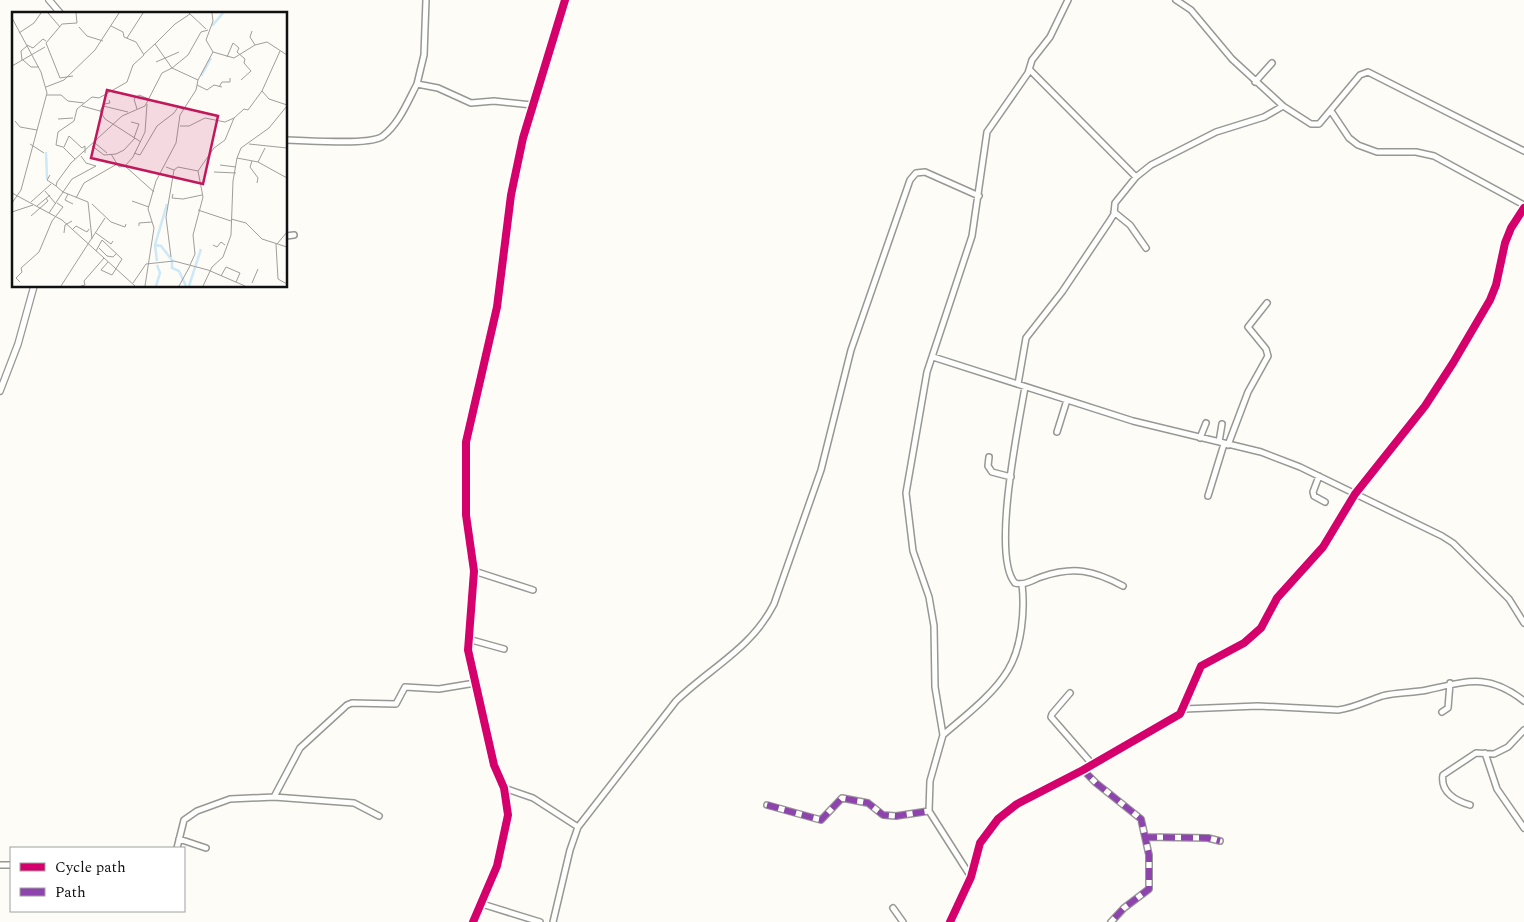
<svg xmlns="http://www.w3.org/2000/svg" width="1524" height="922" viewBox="0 0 1524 922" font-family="Spectral,serif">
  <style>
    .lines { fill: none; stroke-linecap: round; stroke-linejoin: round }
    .minor-casing { stroke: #979795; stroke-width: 8 }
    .tertiary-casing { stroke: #979795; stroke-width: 8 }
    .minor { stroke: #fffffe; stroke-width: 5 }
    .tertiary { stroke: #fffffe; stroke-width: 5.5 }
    .quiet { stroke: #8e44ad; stroke-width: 6; stroke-dasharray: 12 6; stroke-linecap: butt }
    .cycleway-casing { stroke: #fff; stroke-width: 11 }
    .cycleway { stroke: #d6006c; stroke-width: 8 }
    .inset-river { fill: none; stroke: #cde8f7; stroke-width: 2.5 }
    .inset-road { fill: none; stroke: #9f9e9b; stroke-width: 1 }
    .view { fill: #c2185b; fill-opacity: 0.15; stroke: #c2185b; stroke-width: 2.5 }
    .inset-edge { fill: none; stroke: #111; stroke-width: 2.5 }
  </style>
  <rect width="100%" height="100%" fill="#fdfcf7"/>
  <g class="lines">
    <defs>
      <path id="minor" d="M 1176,0 L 1191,10 L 1232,59 L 1283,106
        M 1030,70 L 1136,177
        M 1255,82 L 1272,63
        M 417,84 L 424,55 L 426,0
        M 1331,111 L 1349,138 L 1358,145 L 1377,152 L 1416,152 L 1434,156 L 1524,205
        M 286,140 C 305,140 371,146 383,136 C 399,124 408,101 417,84 L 438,88 L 471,103 L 494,101 L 532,105
        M 1114,212 L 1130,225 L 1146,248
        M 286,236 L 294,235
        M 933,357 L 1133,421 L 1261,452 L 1300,467 L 1442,536 L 1453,543 L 1509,599 L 1524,623
        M 1018,384 L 1026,338 L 1062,292 L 1109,222 L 1114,214 L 1115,203 L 1136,177 L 1151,165 L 1216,132 L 1264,117 L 1283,106 L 1311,124 L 1319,124 L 1360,75 L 1368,72 L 1524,151
        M 1025,387 C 1019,423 991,556 1015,583 C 1025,586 1032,580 1041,577 C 1074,566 1093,570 1123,586
        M 1057,432 L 1067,400
        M 1200,438 L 1206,423
        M 1219,442 L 1222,424
        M 1228,445 L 1248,392 L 1268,356 L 1266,349 L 1248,327 L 1267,303
        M 989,457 L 988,466 L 992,472 L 1011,477
        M 1319,476 L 1313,492 L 1314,496 L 1325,502
        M 1208,496 L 1224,444
        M 474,571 L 533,590
        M 468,639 L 504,649
        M 1070,693 L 1052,714 L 1051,717 L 1092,764
        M 1184,709 L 1258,706 L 1338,710 C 1354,708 1367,701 1382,696 C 1396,692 1412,693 1427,690 C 1468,681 1488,673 1524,701
        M 1442,712 L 1448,708 L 1450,683
        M 943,735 C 965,716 993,695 1008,670 C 1022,647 1025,610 1022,584
        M 1485,753 L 1497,789 L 1524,828
        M 1083,770 L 1096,783 L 1141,819 L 1149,855 L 1149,889 L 1124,908 L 1111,922
        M 504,788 L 533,798 L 578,827
        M 274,797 L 354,803 L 379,816
        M 767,805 L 821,820 L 842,798 L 868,803 L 883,815 L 896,816 L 929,811
        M 1470,805 C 1456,801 1440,792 1443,775 L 1476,753 L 1494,754 L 1508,747 L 1524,730
        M 1145,837 L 1208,838 L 1220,841
        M 179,839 L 206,848
        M 177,848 L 184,820 L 197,811 L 230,799 L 274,797 L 300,748 L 347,705 L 352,703 L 396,704 L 405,687 L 439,689 L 475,683
        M 0,865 L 11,865
        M 971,877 L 929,811 L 930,781 L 943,735 L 935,687 L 934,626 L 929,597 L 913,551 L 906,493 L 927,372 L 972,236 L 987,132 L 1028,73 L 1032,60 L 1050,37 L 1068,0
        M 482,904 L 540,922
        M 893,908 L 903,922
        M 553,922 L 570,850 L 578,827 L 676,701 C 710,668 752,648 774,604 L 821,470 L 851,350 L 910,180 L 916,173 L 925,172 L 979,196"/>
      <path id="tertiary" d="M 49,0 L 61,14
        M 0,391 L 18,344 L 34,286
        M 473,922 L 497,866 L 508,815 L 504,788 L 494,765 L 468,650 L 474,571 L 466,515 L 466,442 L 497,307 L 511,195 L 523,138 L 565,0
        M 950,922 L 971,877 L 980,843 L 998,819 L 1017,804 L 1083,770 L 1180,714 L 1201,666 L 1244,643 L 1261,628 L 1277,598 L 1323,547 L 1355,494 L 1425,406 L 1453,363 L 1490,300 L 1496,285 L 1505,243 L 1511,228 L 1524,208"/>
    </defs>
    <use href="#minor" class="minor-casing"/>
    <use href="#tertiary" class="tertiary-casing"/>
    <use href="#minor" class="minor"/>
    <use href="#tertiary" class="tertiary"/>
    <path class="quiet" d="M 1083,770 L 1096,783 L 1141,819 L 1149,855 L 1149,889 L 1124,908 L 1111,922
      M 767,805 L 821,820 L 842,798 L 868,803 L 883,815 L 896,816 L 929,811
      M 1145,837 L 1208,838 L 1220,841"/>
    <defs>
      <path id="cycleway" d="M 473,922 L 497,866 L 508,815 L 504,788 L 494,765 L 468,650 L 474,571 L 466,515 L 466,442 L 497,307 L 511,195 L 523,138 L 565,0
        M 950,922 L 971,877 L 980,843 L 998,819 L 1017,804 L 1083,770 L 1180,714 L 1201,666 L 1244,643 L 1261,628 L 1277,598 L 1323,547 L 1355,494 L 1425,406 L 1453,363 L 1490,300 L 1496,285 L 1505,243 L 1511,228 L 1524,208"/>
    </defs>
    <use href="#cycleway" class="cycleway-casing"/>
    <use href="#cycleway" class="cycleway"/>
  </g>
  <g transform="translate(12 12)">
    <rect width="275" height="275" fill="#fdfcf7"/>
    <path class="inset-river" d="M 200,14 L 211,1M 189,64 L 199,46M 34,140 L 35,167M 155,192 L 143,233 L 149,234 L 160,248 L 160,256 L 167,259 L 174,274M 143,233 L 145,249M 144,274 L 148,261 L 145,253M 177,274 L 189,237"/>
    <path class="inset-road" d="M 36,1 L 48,15M 177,1 L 194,17M 0,6 L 29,60 L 35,81 L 9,178 L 0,191M 67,15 L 75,24 L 91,29M 240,19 L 238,25 L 243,33M 7,21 L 22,11 L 29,1M 115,26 L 131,1M 143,32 L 163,12 L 178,2M 15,33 L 21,36 L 31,27 L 34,29M 201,40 L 222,46 L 243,33 L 255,30 L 275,43M 132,42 L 143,32 L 160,56M 215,45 L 221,31 L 227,36 L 225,40 L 233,47 L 232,51 L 239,59 L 229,68M 10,48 L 9,39 L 15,34M 11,48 L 19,55 L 27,55M 144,50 L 167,40M 0,54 L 33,35M 160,56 L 176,43 L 189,20 L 196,18M 61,64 L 48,66 L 34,31 L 50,12 L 65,11 L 64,1M 185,73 L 195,78 L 202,73 L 210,75M 34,75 L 52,68 L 83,38 L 107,1M 207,75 L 210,70 L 218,70 L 218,66M 250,79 L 257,87 L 275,93M 35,83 L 49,83 L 56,89 L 72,91M 97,88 L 98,91 L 92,92 L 88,99 L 93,107 L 129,130M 70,94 L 88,99M 91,94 L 116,100M 125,97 L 122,87 L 127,83 L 137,87M 46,107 L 61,106M 3,109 L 8,115 L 25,118M 119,110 L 127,112 L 122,126M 168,114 L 177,114 L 193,106 L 213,110 L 222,106M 83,131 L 95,141M 18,132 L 32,141M 237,132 L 275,136M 80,134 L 92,143 L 104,142 L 112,138 L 123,126M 52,135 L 57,124 L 70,136 L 73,134 L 73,141M 122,141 L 128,143 L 145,114 L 162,101 L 166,95 L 171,97M 99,142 L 107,155 L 113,154 L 142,180M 225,146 L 229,136 L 257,116 L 275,94M 63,147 L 51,135 L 44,133 L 46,120 L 62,109 L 65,97 L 80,85 L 87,86 L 115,70 L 121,53 L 132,43 L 124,30 L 112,25 L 111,20 L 99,14M 240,149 L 238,155 L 246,166 L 245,171M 246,150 L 253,136M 208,153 L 224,155M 113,154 L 121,145 L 133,120 L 135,92M 154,155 L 162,158 L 166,155 L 186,159M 202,160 L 224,161M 38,163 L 35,168 L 44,174M 33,179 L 44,192M 51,180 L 76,190 L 80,227M 51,180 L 60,167 L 84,154 L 74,151 L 69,144M 0,181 L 50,208 L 123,274M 56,182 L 53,188 L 61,192M 161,182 L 160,186 L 171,187 L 190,183M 64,186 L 72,171 L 105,152M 120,189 L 137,195M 19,190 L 39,172M 80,192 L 99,210 L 113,215 L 114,212M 25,194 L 38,183M 186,198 L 219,209M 0,200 L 21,193M 37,201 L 51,180 L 44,174 L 45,170 L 59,151 L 110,104 L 133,94 L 150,61 L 160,56 L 186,68M 19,204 L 36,189 L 34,186M 219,207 L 234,211 L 250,227 L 275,235M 127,214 L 127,211 L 140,210M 60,218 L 64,214 L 75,220 L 77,217M 52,221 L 53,213 L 60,209M 84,221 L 99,232 L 101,229M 76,232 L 93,206M 264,232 L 266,267 L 275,272M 265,232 L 275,220M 201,233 L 205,235 L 209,230 L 213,233M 87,236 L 95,244 L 101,245 L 104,242M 84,239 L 90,228 L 110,247 L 100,263 L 89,258 L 96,250M 159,245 L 154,205 L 162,158M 178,253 L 183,242 L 181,223 L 191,185 L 186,159 L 202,136 L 213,128 L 222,106 L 232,97 L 236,98 L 250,79 L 268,39M 209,264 L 214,255 L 228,261 L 224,270M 8,270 L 4,266 L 10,260 L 9,256 L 27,240 L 40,209 L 51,195 L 45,191M 121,271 L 134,252 L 162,249 L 196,258 L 233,274M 240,271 L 246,257M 49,274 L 76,232M 69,274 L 73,273 L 72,269 L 92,246M 133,274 L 142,216 L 136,197 L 144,169 L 164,131 L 168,103 L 184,78 L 186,68 L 201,40 L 194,28 L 201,9 L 200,1M 167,274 L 178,254M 191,274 L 200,255 L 211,245 L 219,223 L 221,169 L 225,146 L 246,150 L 275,166"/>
    <path class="view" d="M 95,78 L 206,104 L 191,172 L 79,146 Z"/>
    <rect width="275" height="275" class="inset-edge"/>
  </g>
  <rect x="10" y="847" width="175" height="65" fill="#ffffff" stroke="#a0a0a0"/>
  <rect x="20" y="863" width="25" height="8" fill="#d6006c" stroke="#a0a0a0"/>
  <text x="55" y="872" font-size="15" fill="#111111">Cycle path</text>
  <rect x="20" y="888" width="25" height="8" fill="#8e44ad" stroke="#a0a0a0"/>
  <text x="55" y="897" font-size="15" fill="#111111">Path</text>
</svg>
